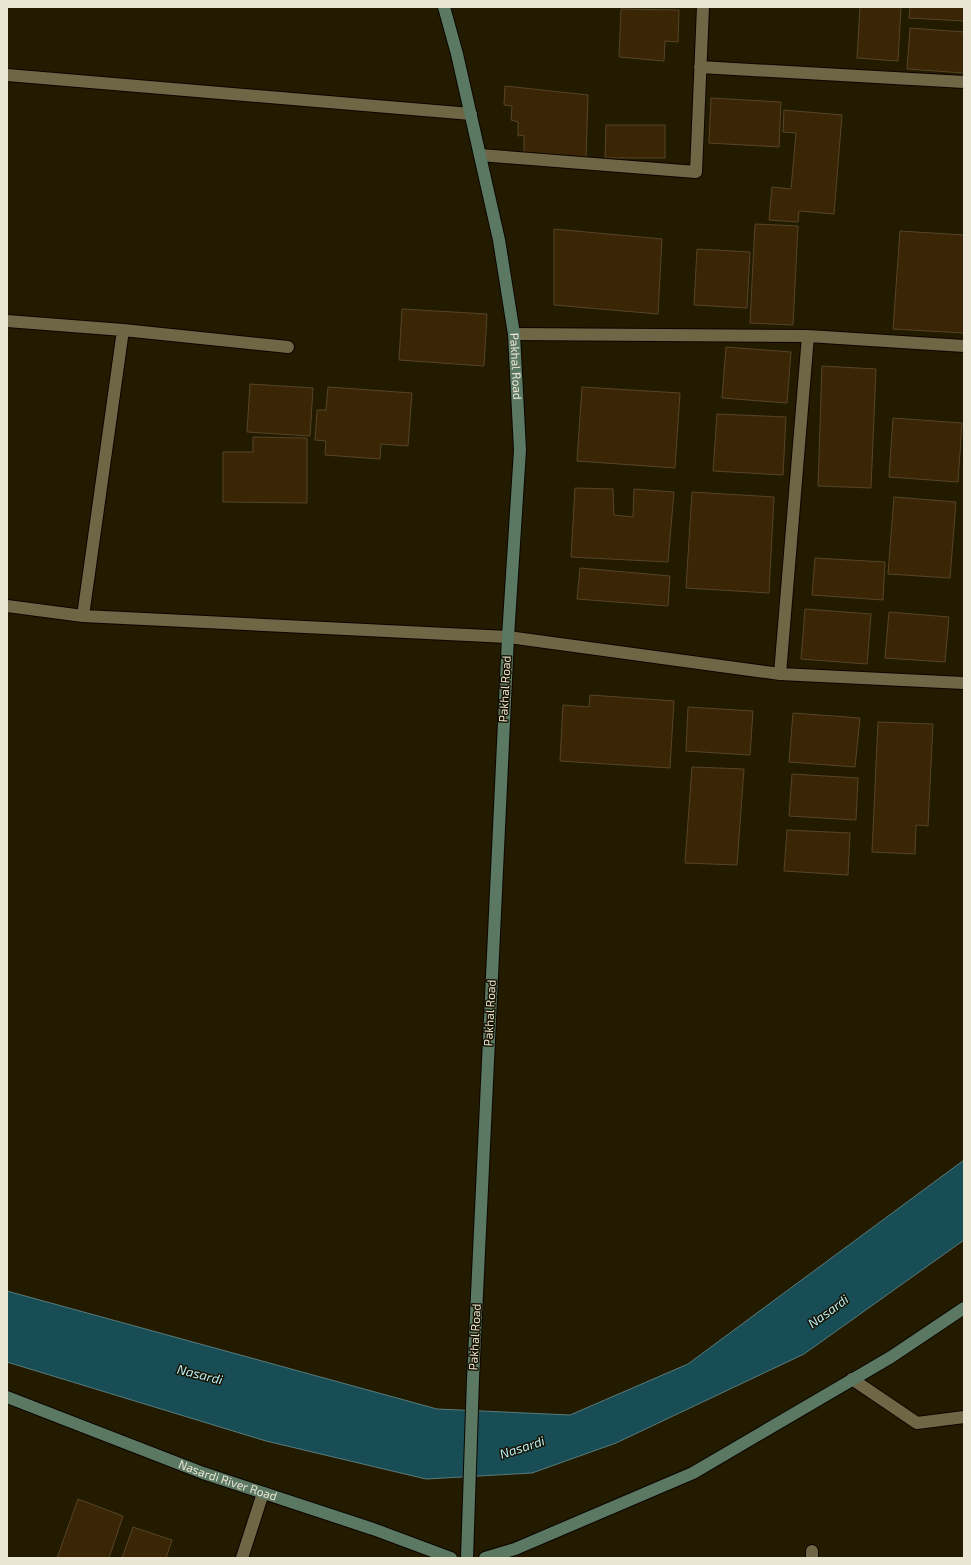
<svg xmlns="http://www.w3.org/2000/svg" width="971" height="1565" viewBox="0 0 971 1565" font-family="'Exo 2',sans-serif">
  <style>
    .water { fill: #194d55; stroke: #587b7b }
    .building { fill: #3a2605; stroke: #574428 }
    .lines { fill: none; stroke-linecap: round; stroke-linejoin: round }
    .street-casing { stroke: #0c0500; stroke-width: 14 }
    .secondary-casing { stroke: #0c0500; stroke-width: 14 }
    .street { stroke: #6f6645; stroke-width: 12 }
    .secondary { stroke: #5a7862; stroke-width: 12 }
    .labels { text-anchor: middle; stroke-width: 3; stroke-linejoin: round; paint-order: stroke }
    .street-label { font-size: 12px; fill: #ebe6d4; stroke: #181200 }
    .water-label { font-size: 13px; font-style: italic; fill: #b6f0f9; stroke: #181200 }
  </style>
  <rect width="100%" height="100%" fill="#231b00"/>
  <path class="water" d="M 964,1160 L 964,1240 L 804,1354 L 616,1443 L 532,1473 L 426,1479 L 266,1441 L 7,1362 L 7,1291 L 437,1409 L 570,1415 L 688,1364 Z"/>
  <path class="building" d="M 860,7 L 901,7 L 898,61 L 857,58 Z
    M 910,7 L 964,7 L 964,21 L 909,18 Z
    M 621,9 L 679,10 L 678,42 L 665,41 L 664,61 L 619,57 Z
    M 910,28 L 964,32 L 964,73 L 907,69 Z
    M 505,86 L 588,95 L 586,158 L 524,154 L 524,135 L 518,136 L 518,122 L 511,120 L 512,106 L 504,105 Z
    M 711,98 L 781,102 L 779,147 L 709,143 Z
    M 784,110 L 842,115 L 834,214 L 799,211 L 798,222 L 769,220 L 772,187 L 791,189 L 796,133 L 783,132 Z
    M 606,125 L 665,125 L 665,158 L 605,158 Z
    M 755,224 L 798,226 L 793,325 L 750,323 Z
    M 554,229 L 662,239 L 658,314 L 554,305 Z
    M 900,231 L 964,235 L 964,333 L 893,329 Z
    M 697,249 L 750,252 L 747,308 L 694,305 Z
    M 402,309 L 487,314 L 484,366 L 399,360 Z
    M 726,347 L 791,352 L 787,403 L 722,398 Z
    M 822,366 L 876,369 L 871,488 L 818,486 Z
    M 250,384 L 313,388 L 310,436 L 247,432 Z
    M 328,387 L 412,393 L 408,446 L 381,444 L 380,459 L 325,455 L 326,441 L 315,440 L 317,410 L 326,410 Z
    M 582,387 L 680,393 L 675,468 L 577,461 Z
    M 717,414 L 786,417 L 783,475 L 713,471 Z
    M 893,418 L 962,423 L 958,482 L 889,477 Z
    M 253,437 L 307,438 L 307,503 L 223,502 L 223,452 L 253,452 Z
    M 575,488 L 613,489 L 614,515 L 633,517 L 634,489 L 674,492 L 668,562 L 571,557 Z
    M 692,492 L 774,497 L 769,593 L 686,588 Z
    M 894,497 L 956,502 L 950,578 L 888,574 Z
    M 815,558 L 885,562 L 883,600 L 812,595 Z
    M 580,568 L 670,576 L 668,606 L 577,599 Z
    M 805,609 L 871,614 L 867,664 L 801,659 Z
    M 889,612 L 949,617 L 945,662 L 885,658 Z
    M 590,695 L 674,701 L 670,768 L 560,761 L 563,705 L 589,707 Z
    M 688,707 L 753,711 L 750,755 L 686,751 Z
    M 793,713 L 860,718 L 855,767 L 789,762 Z
    M 878,722 L 933,724 L 928,826 L 916,825 L 915,854 L 872,852 Z
    M 692,767 L 744,769 L 737,865 L 685,863 Z
    M 792,774 L 858,778 L 856,820 L 789,816 Z
    M 787,830 L 850,833 L 848,875 L 784,871 Z
    M 78,1499 L 123,1516 L 109,1558 L 57,1558 Z
    M 133,1527 L 172,1540 L 166,1558 L 122,1558 Z"/>
  <g class="lines">
    <defs>
      <path id="street" d="M 700,67 L 964,82
        M 7,75 L 471,114
        M 480,155 L 696,172 L 703,7
        M 7,321 L 123,330 L 288,347
        M 514,334 L 808,336 L 964,346
        M 7,606 L 83,616 L 508,637 L 780,674 L 964,683
        M 83,616 L 123,330
        M 780,674 L 808,336
        M 852,1379 L 917,1423 L 964,1417
        M 242,1558 L 263,1493
        M 812,1558 L 812,1551"/>
      <g id="secondary">
        <path id="s1" d="M 444,7 L 457,54 L 499,240 L 514,334 L 520,450 L 508,637 L 473,1379 L 467,1558"/>
        <path id="s2" d="M 7,1397 L 203,1473 L 373,1529 L 451,1558"/>
        <path d="M 485,1558 L 515,1549 L 693,1473 L 891,1357 L 964,1308"/>
      </g>
    </defs>
    <use href="#street" class="street-casing"/>
    <use href="#secondary" class="secondary-casing"/>
    <use href="#street" class="street"/>
    <use href="#secondary" class="secondary"/>
  </g>
  <g class="labels">
    <g class="street-label">
      <text dy="4" stroke="none"><textPath href="#s1" startOffset="367">Pakhal Road</textPath></text>
      <text transform="translate(505 689) rotate(-87)" y="4">Pakhal Road</text>
      <text transform="translate(490 1013) rotate(-87)" y="4">Pakhal Road</text>
      <text transform="translate(475 1337) rotate(-87)" y="4">Pakhal Road</text>
      <text dy="4" stroke="none"><textPath href="#s2" startOffset="236">Nasardi River Road</textPath></text>
    </g>
    <g class="water-label">
      <text transform="translate(828 1311) rotate(-36)" y="5">Nasardi</text>
      <text transform="translate(200 1374) rotate(14)" y="5">Nasardi</text>
      <text transform="translate(522 1447) rotate(-18)" y="5">Nasardi</text>
    </g>
  </g>
  <rect width="971" height="1565" fill="none" stroke="#ebe6d4" stroke-width="16"/>
</svg>
